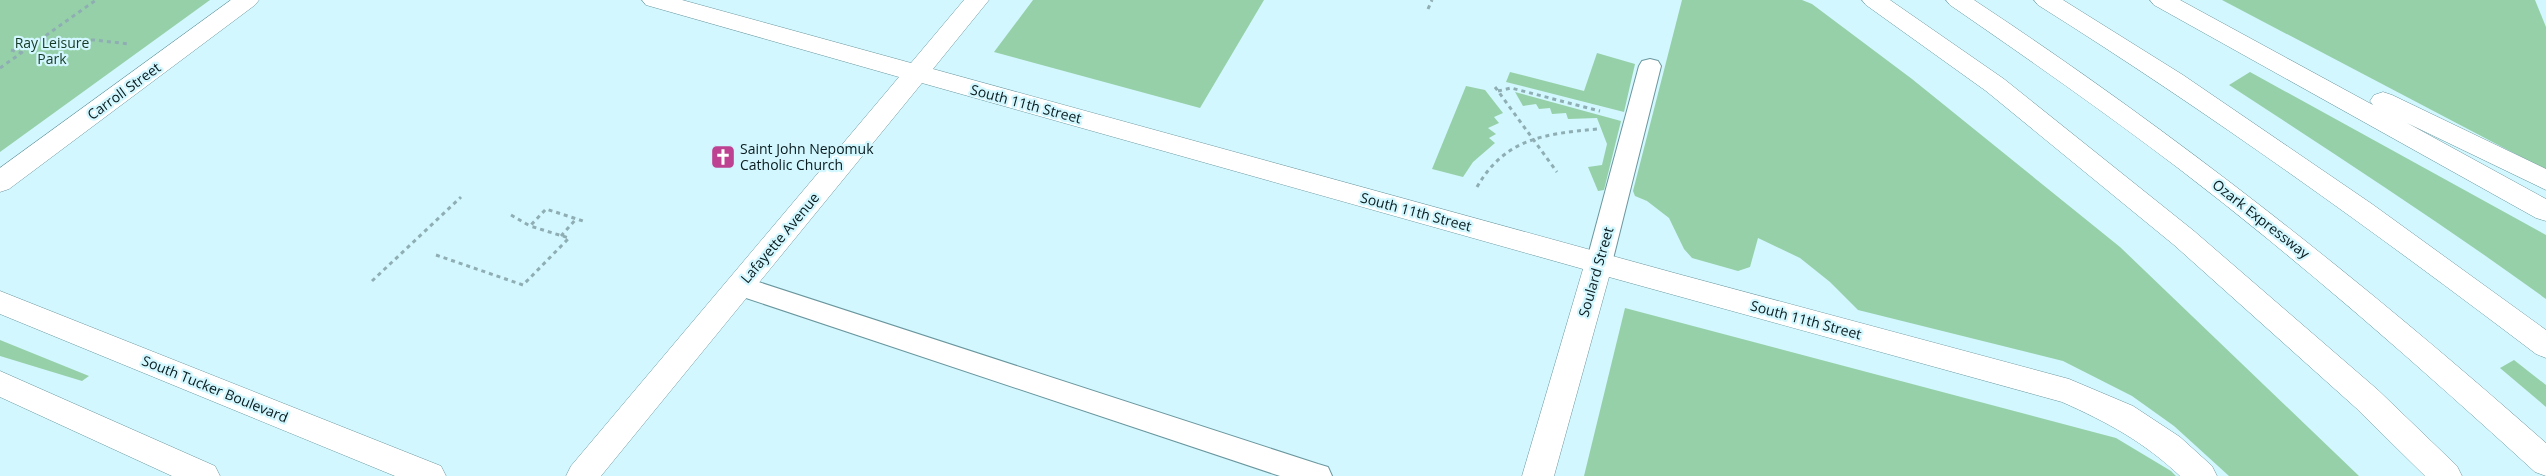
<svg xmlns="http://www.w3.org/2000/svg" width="2546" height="476" viewBox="0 0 2546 476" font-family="'Open Sans',sans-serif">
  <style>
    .green { fill: #96d0a9 }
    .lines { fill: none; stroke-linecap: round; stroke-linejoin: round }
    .lane-casing { stroke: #6a969e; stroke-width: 2 }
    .street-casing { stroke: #6a969e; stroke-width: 1 }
    .primary-casing { stroke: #6a969e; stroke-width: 1 }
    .highway-casing { stroke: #6a969e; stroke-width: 1 }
    .path { stroke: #8faeb3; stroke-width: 3; stroke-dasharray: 4 4; stroke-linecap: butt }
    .lane { fill: #fff; fill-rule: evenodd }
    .street { fill: #fff; fill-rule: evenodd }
    .primary { fill: #fff; fill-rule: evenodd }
    .highway { fill: #fff; fill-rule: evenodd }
    .labels { text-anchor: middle; stroke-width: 4.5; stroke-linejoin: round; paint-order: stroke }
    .park-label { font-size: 14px; fill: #163a24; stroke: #d2f7fe }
    .street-label { font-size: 14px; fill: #081a1d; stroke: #d2f7fe }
    .poi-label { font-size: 14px; fill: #081a1d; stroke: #d2f7fe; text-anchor: start }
  </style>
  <rect width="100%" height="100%" fill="#d2f7fe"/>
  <path class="green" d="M 0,0 L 210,0 L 0,152 Z
    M 1033,0 L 1264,0 L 1200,108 L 994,52 Z
    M 1682,0 L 1802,0 L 1812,4 L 1912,79 L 2120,247 L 2359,476 L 2229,476 L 2174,426 L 2132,396 L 2063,361 L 1858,310 L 1830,282 L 1800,258 L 1758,238 L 1750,267 L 1738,271 L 1692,258 L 1684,249 L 1669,218 L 1647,201 L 1635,196 L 1633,191 Z
    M 2222,0 L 2535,0 L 2546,27 L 2546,170 Z
    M 1597,53 L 1635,64 L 1624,112 L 1506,82 L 1510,72 L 1584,91 Z
    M 2250,72 L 2546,235 L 2546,299 C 2443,224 2336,155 2229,85 Z
    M 1466,86 L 1485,90 L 1503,113 L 1494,117 L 1499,123 L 1488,128 L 1496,134 L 1489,138 L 1495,143 L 1473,162 L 1463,177 L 1432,169 Z
    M 1515,92 L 1621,121 L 1604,190 L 1598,191 L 1588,167 L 1602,165 L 1607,144 L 1597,118 L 1568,119 L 1566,113 L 1552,114 L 1550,108 L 1539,109 L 1536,104 L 1523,106 Z
    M 1625,308 L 2116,438 L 2171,471 L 2176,476 L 1584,476 Z
    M 0,340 L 89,376 L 82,381 L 0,356 Z
    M 2514,360 L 2546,385 L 2546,407 L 2500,368 Z"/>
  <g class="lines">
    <defs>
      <path id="lane" d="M 1650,59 L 1658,61 L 1661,66 L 1612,263 L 1608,270 L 1599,273 L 1590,270 L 1586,263 L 1639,66 L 1642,61 Z
        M 740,276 L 1318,464 L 1328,467 L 1332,476 L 1280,476 L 731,293 L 727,286 L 731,279 Z"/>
      <path id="street" d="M 231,0 L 259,0 L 255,5 L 9,189 L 0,192 L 0,168 Z
        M 642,0 L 682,0 L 911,63 L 964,0 L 989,0 L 933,69 L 1678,274 L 2069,379 L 2133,406 L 2180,437 L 2212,466 L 2217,476 L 2180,476 C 2144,442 2107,422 2062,402 L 1609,277 L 1554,476 L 1522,476 L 1583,269 L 922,83 L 601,476 L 566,476 L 571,466 L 899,77 L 646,5 Z"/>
      <path id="primary" d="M 0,291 L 441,466 L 446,476 L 395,476 L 0,314 Z
        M 0,371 L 215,466 L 220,476 L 172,476 L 0,397 Z"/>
      <path id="highway" d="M 1862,0 L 1890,0 L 2004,79 L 2194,231 L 2378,390 L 2457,466 L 2462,476 L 2425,476 L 2356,408 L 2174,245 L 1986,91 L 1866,5 Z
        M 1946,0 L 1974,0 C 2176,133 2365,283 2546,443 L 2546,476 L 2535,472 C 2419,366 2302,263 2178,168 C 2103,111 2027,58 1950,5 Z
        M 2034,0 L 2063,0 L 2183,75 L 2372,204 L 2546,330 L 2546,358 L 2536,354 C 2374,231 2210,113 2038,5 Z
        M 2150,0 L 2180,0 L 2373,105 L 2370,101 L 2374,95 L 2383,92 L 2392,95 L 2546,169 L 2546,190 L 2407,123 L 2546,199 L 2546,221 L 2536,218 L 2154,5 Z"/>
    </defs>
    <use href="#lane" class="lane-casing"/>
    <use href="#street" class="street-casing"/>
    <use href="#primary" class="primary-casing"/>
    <use href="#highway" class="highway-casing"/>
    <path class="path" d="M 1428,9 L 1432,0
      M 43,39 L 94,40 L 129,44
      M 11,50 L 22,53
      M 0,68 L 96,0
      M 1495,87 L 1557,172
      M 1498,91 L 1511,88 L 1600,111
      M 1477,187 C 1505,138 1545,134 1597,129
      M 511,215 L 530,226 L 546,209 L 583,221
      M 561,236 L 577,218
      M 436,255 L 523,285 L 569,238 L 530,226
      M 372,281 L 461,197"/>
    <use href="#lane" class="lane"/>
    <use href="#street" class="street"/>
    <use href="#primary" class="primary"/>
    <use href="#highway" class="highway"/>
  </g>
  <defs>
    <symbol id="church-square" viewBox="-11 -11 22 22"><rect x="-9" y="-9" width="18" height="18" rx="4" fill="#bd4292" stroke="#d2f7fe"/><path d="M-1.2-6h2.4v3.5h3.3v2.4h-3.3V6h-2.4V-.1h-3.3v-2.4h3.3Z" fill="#fff"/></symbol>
  </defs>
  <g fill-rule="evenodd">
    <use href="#church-square" x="709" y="143" width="28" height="28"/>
  </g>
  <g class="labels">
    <g class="park-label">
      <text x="52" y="48">Ray Leisure<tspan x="52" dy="16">Park</tspan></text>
    </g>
    <g class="street-label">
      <text transform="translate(124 91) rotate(-36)" y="5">Carroll Street</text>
      <text transform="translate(1026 104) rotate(15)" y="5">South 11th Street</text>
      <text transform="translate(1416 212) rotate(15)" y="5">South 11th Street</text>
      <text transform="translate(2261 219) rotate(38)" y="5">Ozark Expressway</text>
      <text transform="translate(780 238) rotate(-50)" y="5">Lafayette Avenue</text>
      <text transform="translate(1596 272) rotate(-74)" y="5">Soulard Street</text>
      <text transform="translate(1806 320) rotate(15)" y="5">South 11th Street</text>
      <text transform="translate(215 389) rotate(22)" y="5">South Tucker Boulevard</text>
    </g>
    <g class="poi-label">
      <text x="740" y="154">Saint John Nepomuk<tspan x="740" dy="16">Catholic Church</tspan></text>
    </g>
  </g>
</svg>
